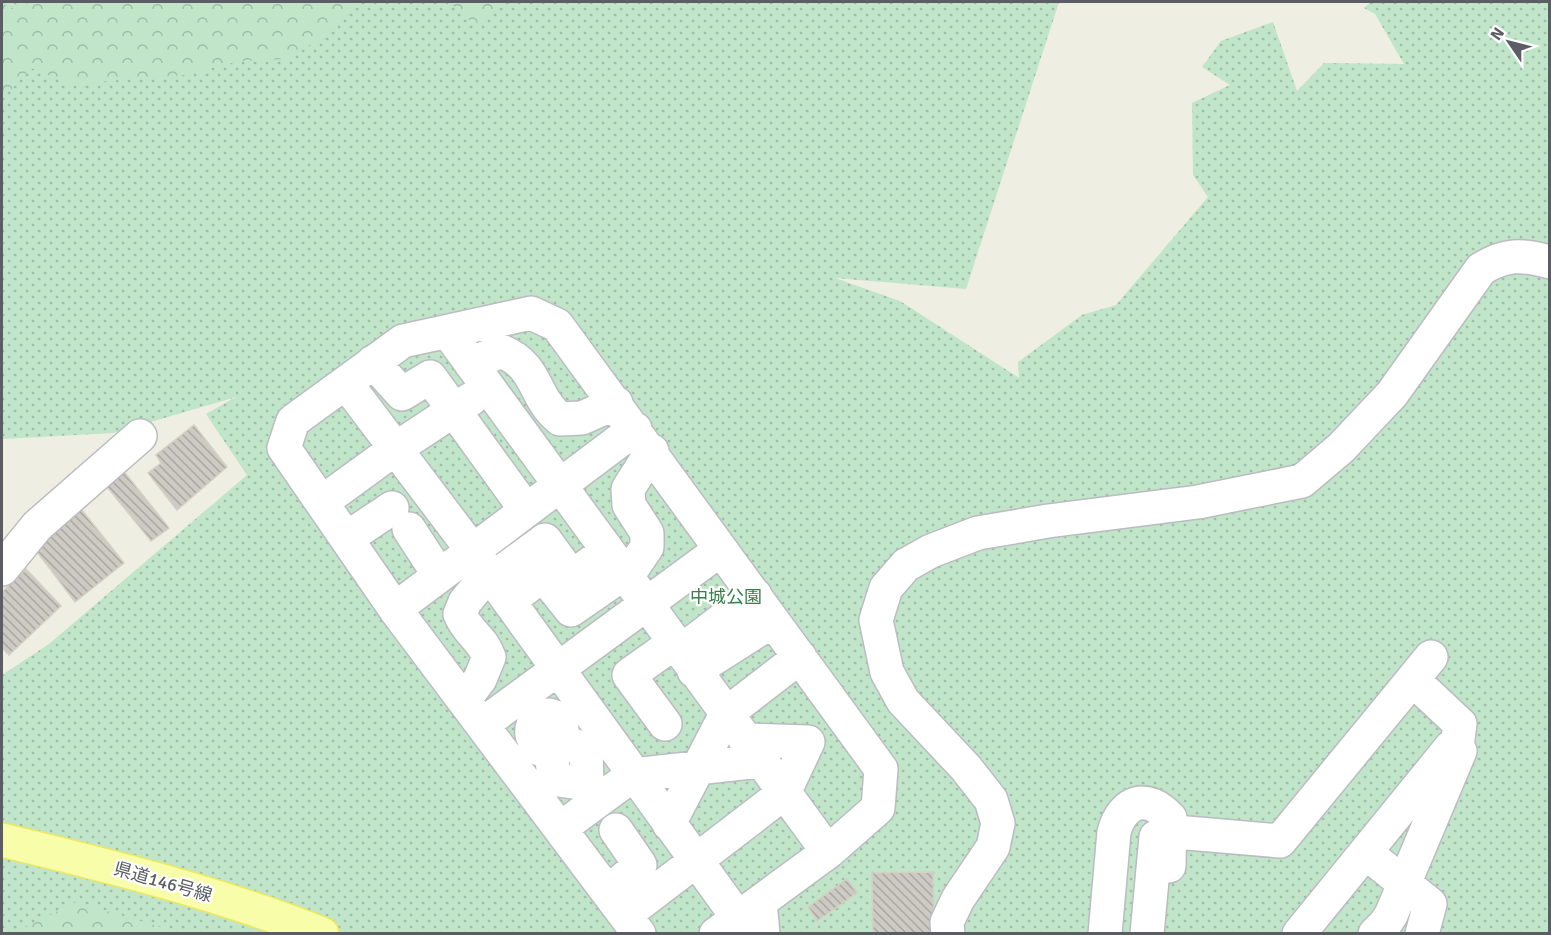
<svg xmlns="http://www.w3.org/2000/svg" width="1551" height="935" viewBox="0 0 1551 935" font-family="Signika,'Noto Sans JP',sans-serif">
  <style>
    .green { fill: url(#green-dots) }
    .forest { fill: url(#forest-crowns) }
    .building { fill: url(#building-back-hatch); stroke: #d2d1c2; stroke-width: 1.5 }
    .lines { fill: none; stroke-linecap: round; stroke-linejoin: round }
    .minor-casing { stroke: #bbbcc2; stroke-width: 36 }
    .major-casing { stroke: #eee95c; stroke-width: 36 }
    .minor { stroke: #fff; stroke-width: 33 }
    .major { stroke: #f7fda9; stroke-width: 33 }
    .labels { text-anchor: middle; stroke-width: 4.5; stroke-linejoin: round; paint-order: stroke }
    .park-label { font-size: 18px; fill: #35814b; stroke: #fff }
    .street-label { font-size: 18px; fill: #5c5d64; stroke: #fff }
  </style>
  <defs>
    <pattern id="green-dots" width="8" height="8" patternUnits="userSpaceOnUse" patternTransform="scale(1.5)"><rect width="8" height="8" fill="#c0e5c9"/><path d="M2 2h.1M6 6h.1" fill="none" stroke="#9fbda7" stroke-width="1.8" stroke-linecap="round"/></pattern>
    <pattern id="forest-crowns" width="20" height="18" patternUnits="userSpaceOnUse" patternTransform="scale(1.5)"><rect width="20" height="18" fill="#c0e5c9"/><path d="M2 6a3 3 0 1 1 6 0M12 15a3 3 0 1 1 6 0" fill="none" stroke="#9fbda7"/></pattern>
    <pattern id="building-back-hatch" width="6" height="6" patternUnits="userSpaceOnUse" patternTransform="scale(1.5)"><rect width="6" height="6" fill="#cccac3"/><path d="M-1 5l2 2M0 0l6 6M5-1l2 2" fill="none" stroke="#a9a7a2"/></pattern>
  </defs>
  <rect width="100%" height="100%" fill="#eeeee3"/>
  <path class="green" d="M 2,2 L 1059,2 L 966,289 L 835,278 L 900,301 L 1019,378 L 1018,362 L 1082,315 L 1116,305 L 1208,197 L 1193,175 L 1192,103 L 1230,85 L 1202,67 L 1221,41 L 1273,22 L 1297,91 L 1324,63 L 1404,64 L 1375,14 L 1364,8 L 1371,2 L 1549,2 L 1549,933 L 2,933 L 2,675 L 49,644 L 247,475 L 206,414 L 236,397 L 113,433 L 2,439 Z"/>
  <path class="forest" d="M 32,2 L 359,2 L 329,32 L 289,59 L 240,61 L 184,75 L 70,84 L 31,68 L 9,92 L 2,94 L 2,3 L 11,8 Z
    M 449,2 L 508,2 L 476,26 Z
    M 76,902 L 181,933 L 20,933 L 26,927 Z"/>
  <path class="building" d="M 194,425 L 227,467 L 177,510 L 148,473 L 161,463 L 156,455 Z
    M 122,469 L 169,528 L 151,541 L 104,483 Z
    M 78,505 L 124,563 L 75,602 L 35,549 Z
    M 26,569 L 61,606 L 9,655 L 2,648 L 2,592 Z
    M 933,872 L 934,934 L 873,934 L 872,873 Z
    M 847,879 L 857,893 L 817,921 L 808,907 Z"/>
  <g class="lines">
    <defs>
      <path id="minor" d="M 448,332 L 828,852
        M 373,362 L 402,394 L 430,377 L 526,510
        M 471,364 L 501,351 C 540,367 531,395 560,419 L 582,418 L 616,403
        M 346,383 L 472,550 L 738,918
        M 322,502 L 395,449 L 471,399
        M 409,529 L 439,575
        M 347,538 L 392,508
        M 2,569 L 37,526 L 140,436
        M 626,578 L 647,547 L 647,533 L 629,505 L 628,489 L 652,451
        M 492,579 L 545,540 L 572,577 L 607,551
        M 509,601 L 543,575 L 571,610 L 623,574
        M 395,609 L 635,429
        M 680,652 L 755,595
        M 694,671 L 771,622
        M 1413,680 L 1460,724 L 1457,746
        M 522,696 L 537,717 L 549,715 L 558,718 L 562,730 L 558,746 L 571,744 L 586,751 L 587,784 L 597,801
        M 464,700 L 480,679 L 489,657 C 481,636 469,635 460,614 L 465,602 L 489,573
        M 537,717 C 529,730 530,737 540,749 L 558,746 C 551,760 550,766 558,780 L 587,784
        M 483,724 L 720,550
        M 665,724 L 629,675 L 674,643
        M 669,824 L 726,714 L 800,657
        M 561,828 L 633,775 L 760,761
        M 1187,833 L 1280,841 L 1431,657
        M 1366,853 L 1430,904 L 1422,934
        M 608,892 L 640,865 L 616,830
        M 760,902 L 763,934
        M 625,915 L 784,793 L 808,742 L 745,740
        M 639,934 L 395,609 L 284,448 L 293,421 L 403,341 L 531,313 L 557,325 L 881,769 L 878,808 L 828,852 L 716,934
        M 948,934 L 947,922 L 958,899 L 993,847 L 998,823 L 991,800 L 966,768 L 903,701 L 887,672 L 876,620 L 886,588 L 906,565 L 931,551 L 978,533 L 1048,521 L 1198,502 L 1302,481 L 1341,448 L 1392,394 L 1481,269 C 1505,254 1522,254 1550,262
        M 1105,934 L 1114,832 C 1123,800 1147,793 1170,818 L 1169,866
        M 1147,934 L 1156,837
        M 1299,934 L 1451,747 L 1457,746 L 1460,751 L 1391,915 L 1385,924 L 1375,934"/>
      <path id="major" d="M 2,840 C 110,866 218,893 322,934"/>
    </defs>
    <use href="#minor" class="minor-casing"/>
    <use href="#major" class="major-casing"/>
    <use href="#minor" class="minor"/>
    <use href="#major" class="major"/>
  </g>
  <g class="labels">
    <g class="park-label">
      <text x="726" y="603">中城公園</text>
    </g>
    <g class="street-label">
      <text transform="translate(163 882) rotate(16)" y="6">県道146号線</text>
    </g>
  </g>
  <rect width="1551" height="935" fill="none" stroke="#5c5d64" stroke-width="6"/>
  <g transform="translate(1509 42) rotate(305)" stroke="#ffffff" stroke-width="4.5" paint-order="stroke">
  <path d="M0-4.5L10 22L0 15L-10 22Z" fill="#5c5d64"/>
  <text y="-9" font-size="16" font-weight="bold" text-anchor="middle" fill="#5c5d64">N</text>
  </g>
</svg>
